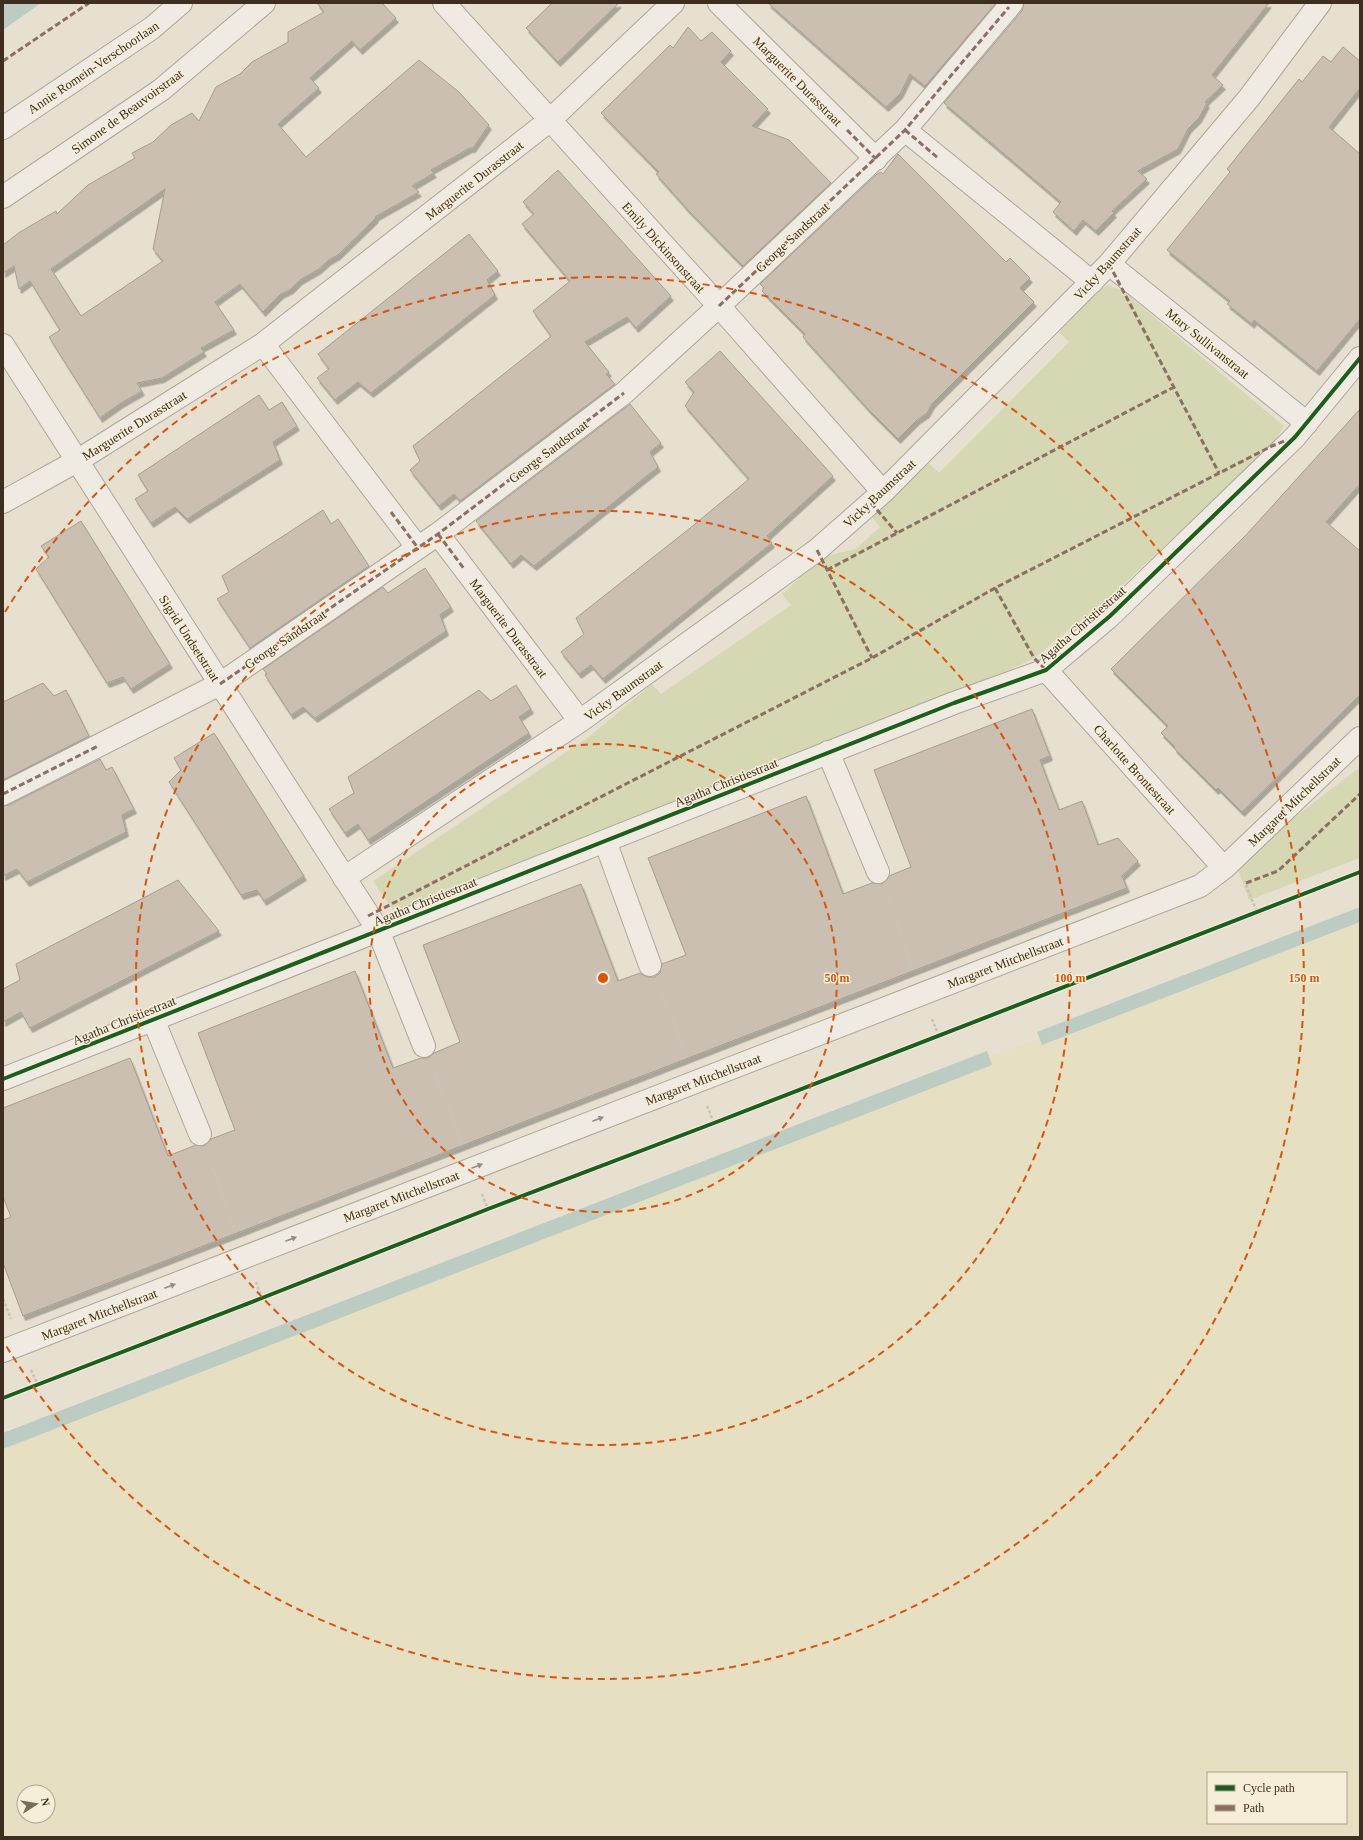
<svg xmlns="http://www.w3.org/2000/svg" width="1363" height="1840" viewBox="0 0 1363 1840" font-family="Georgia,serif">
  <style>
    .farmland { fill: #e6dfc2; fill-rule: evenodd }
    .green { fill: #d6d7b3 }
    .water { fill: #bcccc2 }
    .building { fill: #cbbfb2; stroke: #a89c90; fill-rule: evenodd; filter: url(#shadow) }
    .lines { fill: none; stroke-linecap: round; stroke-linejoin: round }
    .minor-casing { stroke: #ada599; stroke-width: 24 }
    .path { stroke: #c8c2b9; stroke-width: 2.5; stroke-dasharray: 3 2; stroke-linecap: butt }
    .minor { stroke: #efebe3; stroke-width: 22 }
    .quiet { stroke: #8d6e63; stroke-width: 3; stroke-dasharray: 6 3; stroke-linecap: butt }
    .cycleway-casing { stroke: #f7eed8; stroke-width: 6 }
    .cycleway { stroke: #1b5e20; stroke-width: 4 }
    .oneway { fill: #968c82 }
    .ring { fill: none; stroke: #d7550e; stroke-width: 2; stroke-dasharray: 7 5 }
    .labels { text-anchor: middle; stroke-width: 3; stroke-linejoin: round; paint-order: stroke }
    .street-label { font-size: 13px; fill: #3d2e20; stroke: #f7eed8 }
    .centre { fill: #d7550e; stroke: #f7eed8; stroke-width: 2 }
    .ring-label { font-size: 12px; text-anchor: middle; font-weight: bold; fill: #d7550e; stroke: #f7eed8; stroke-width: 3; stroke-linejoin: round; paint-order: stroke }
  </style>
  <defs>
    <filter id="shadow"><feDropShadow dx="2.5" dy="4.5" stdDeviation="0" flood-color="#0004"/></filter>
  </defs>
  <rect width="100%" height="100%" fill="#e7e0d1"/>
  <path class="farmland" d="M 1360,922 L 1360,1837 L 3,1837 L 3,1449 L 992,1065 L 989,1057 L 1040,1038 L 1043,1045 ZM 1208,1773 L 1346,1773 L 1346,1823 L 1208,1823 ZM 24,1792 L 48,1792 L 48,1816 L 24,1816 Z"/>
  <path class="green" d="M 1108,285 L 1123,291 L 1284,426 L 1272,446 L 1102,604 L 1034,658 L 952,699 L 397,916 L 373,881 L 590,736 L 652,684 L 661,694 L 791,605 L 782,594 L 825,556 L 856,549 L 880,527 L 871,516 L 929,463 L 939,473 L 1069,342 L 1059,332 L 1100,289 Z
    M 1360,767 L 1360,858 L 1249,900 L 1237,867 L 1295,817 Z"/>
  <path class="water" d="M 3,3 L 41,3 L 3,30 Z
    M 1360,907 L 1360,922 L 1042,1045 L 1037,1032 Z
    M 987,1051 L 992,1065 L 3,1449 L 3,1433 Z"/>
  <path class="building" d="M 317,3 L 382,3 L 396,18 L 360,50 L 352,41 L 310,78 L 319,88 L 278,124 L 306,157 L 419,60 L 459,92 L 489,125 L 473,148 L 470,148 L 431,170 L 434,173 L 412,186 L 419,192 L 375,217 L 376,218 L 338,255 L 329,260 L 319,269 L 300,280 L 291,289 L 281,294 L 263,312 L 240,284 L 215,302 L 234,330 L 201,348 L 204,352 L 162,378 L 137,383 L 142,391 L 121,403 L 100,418 L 49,337 L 60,330 L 30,281 L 19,289 L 14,266 L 3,273 L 3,245 L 20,232 L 56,211 L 57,214 L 88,185 L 135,158 L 132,153 L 153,142 L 171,125 L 192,113 L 199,121 L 216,87 L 240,74 L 252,62 L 288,42 L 288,32 L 324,12 ZM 165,189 L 153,249 L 163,261 L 81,316 L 51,269 Z
    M 552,3 L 619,3 L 558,62 L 526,28 Z
    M 768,3 L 996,3 L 925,86 L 910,74 L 900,94 L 886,107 Z
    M 1024,3 L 1269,3 L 1212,75 L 1223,85 L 1205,102 L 1207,103 L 1199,118 L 1188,129 L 1178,149 L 1138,171 L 1147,179 L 1112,211 L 1114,213 L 1096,231 L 1083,220 L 1074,231 L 1053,212 L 1061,202 L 944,103 L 1022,11 Z
    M 688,27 L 701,41 L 712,32 L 731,51 L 721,62 L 768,109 L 752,126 L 789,140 L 831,183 L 743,266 L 689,211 L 656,174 L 659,172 L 601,113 L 670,45 L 673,48 Z
    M 1343,47 L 1360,61 L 1360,88 L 1329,127 L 1360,154 L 1360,319 L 1317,371 L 1254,320 L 1252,324 L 1227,304 L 1230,301 L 1167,250 L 1230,172 L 1227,169 L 1299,79 L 1302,82 L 1323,56 L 1331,62 Z
    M 898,154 L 1006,262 L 1010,258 L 1030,278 L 1020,288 L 1034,302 L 932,404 L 927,413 L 917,420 L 898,439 L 869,410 L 803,337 L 805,334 L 762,291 L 764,288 L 760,284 L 877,174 L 881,172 L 883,174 Z
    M 558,170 L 671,296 L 636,328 L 627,317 L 585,342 L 609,372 L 606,374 L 615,384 L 460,501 L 454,494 L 439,506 L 410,470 L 420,461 L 413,446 L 549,338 L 551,336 L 533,311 L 570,281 L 522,224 L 534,214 L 523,202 Z
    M 469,234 L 498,271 L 487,280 L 495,295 L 371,393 L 358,382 L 335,400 L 317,378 L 329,369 L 318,354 Z
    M 720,351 L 833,476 L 767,536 L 772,543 L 603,679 L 591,665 L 579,674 L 561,652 L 584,634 L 576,618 L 694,525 L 749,479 L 685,406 L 694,392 L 685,382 Z
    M 259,395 L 269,410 L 282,402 L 297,426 L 273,442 L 280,460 L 187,519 L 175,507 L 151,523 L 135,499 L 148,491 L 138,475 Z
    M 630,404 L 661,443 L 650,452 L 658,467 L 534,566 L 521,555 L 511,564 L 476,521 Z
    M 1360,409 L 1360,484 L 1326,522 L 1360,551 L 1360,695 L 1242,812 L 1218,788 L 1216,790 L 1174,748 L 1175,747 L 1161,733 L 1168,726 L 1111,669 L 1247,534 Z
    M 323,510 L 331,524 L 338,519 L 369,566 L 250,648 L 217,599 L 229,592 L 222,576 Z
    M 81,521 L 170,664 L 131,689 L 123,677 L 107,683 L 36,569 L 49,557 L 41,546 Z
    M 425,568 L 451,607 L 440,615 L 446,631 L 315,718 L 303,707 L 291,715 L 265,675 L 267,674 L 263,669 L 383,587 L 388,593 Z
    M 43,683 L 54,696 L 66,690 L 89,736 L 3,780 L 3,702 Z
    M 516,685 L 531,709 L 519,717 L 529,733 L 368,840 L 358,824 L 345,833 L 329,809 L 354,793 L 348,777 L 479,690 L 491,701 Z
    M 1032,709 L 1050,756 L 1040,760 L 1059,810 L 1082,801 L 1098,845 L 1118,838 L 1138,861 L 1122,876 L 1127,888 L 23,1316 L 3,1263 L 3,1220 L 11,1217 L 3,1197 L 3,1108 L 130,1058 L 168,1156 L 196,1145 L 204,1146 L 211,1139 L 235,1130 L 198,1033 L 355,971 L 393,1068 L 421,1058 L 428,1058 L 434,1053 L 460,1042 L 423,945 L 581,884 L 618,981 L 640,973 L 647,977 L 655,977 L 660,973 L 662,964 L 686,955 L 648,858 L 806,796 L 843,894 L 872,883 L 882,884 L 889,876 L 911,867 L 874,770 Z
    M 214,733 L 304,876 L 264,901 L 257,890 L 241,895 L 169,782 L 181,770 L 174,758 Z
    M 100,759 L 106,770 L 112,767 L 134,809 L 122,815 L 126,832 L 27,882 L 17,869 L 3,876 L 3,806 L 9,805 Z
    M 178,880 L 219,931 L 30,1028 L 21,1012 L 3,1022 L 3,989 L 20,980 L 16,964 Z"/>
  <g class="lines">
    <defs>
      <path id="minor" d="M 444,3 L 719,306 L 883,492
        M 719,3 L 876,159
        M 3,128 L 152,28 L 181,3
        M 905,130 L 1092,282
        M 3,197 L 161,90 L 264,3
        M 1109,264 L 1307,423
        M 263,344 L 418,548
        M 3,345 L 378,930 L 424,1046
        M 3,502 L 77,461 L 263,344 L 549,121 L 673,3
        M 438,534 L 580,721
        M 1046,670 L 1224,868
        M 828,752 L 878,872
        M 3,794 L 220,684 L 438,534 L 624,393 L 719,306 L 905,130 L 1012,3
        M 605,841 L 650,965
        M 344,878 L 580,721 L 817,550 L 883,492 L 1109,264 L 1249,98 L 1320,3
        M 153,1019 L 200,1134
        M 3,1079 L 954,703 L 1046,670 L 1110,616 L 1295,437 L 1360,358
        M 3,1351 L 1200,886 L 1224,868 L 1360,738"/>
    </defs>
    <use href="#minor" class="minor-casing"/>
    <path class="path" d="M 1246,885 L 1257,912
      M 887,897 L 912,969
      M 660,989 L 687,1057
      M 932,1019 L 939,1036
      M 434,1071 L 462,1144
      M 707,1106 L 714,1123
      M 209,1159 L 236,1231
      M 482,1194 L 488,1209
      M 256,1282 L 262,1298
      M 3,1299 L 11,1319
      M 31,1370 L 38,1385"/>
    <use href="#minor" class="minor"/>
    <path class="quiet" d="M 3,61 L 89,3
      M 847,130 L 876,159
      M 905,130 L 938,158
      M 1109,264 L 1219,473
      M 719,306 L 905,130 L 1009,7
      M 871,503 L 897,533
      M 391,512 L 418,548
      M 438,534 L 465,570
      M 817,550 L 872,658
      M 827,570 L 1174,387
      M 995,588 L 1034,658 L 1046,670
      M 220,684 L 438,534 L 624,393
      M 3,794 L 98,746
      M 1246,883 L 1278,871 L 1360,794
      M 368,916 L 872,658 L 995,588 L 1272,446 L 1287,440"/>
    <defs>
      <path id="cycleway" d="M 3,1079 L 954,703 L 1046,670 L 1110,616 L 1295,437 L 1360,358
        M 3,1398 L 262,1298 L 488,1209 L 714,1123 L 1360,872"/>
    </defs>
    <use href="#cycleway" class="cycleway-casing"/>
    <use href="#cycleway" class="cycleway"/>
  </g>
  <defs><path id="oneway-solid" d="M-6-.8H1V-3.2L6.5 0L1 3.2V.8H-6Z"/></defs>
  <g class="oneway">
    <use href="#oneway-solid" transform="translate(598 1119) rotate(-21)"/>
    <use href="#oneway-solid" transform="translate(477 1166) rotate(-21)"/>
    <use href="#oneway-solid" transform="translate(291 1239) rotate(-21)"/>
    <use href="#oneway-solid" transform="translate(170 1286) rotate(-21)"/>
  </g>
  <g class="ring">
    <circle cx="603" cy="978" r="234"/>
    <circle cx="603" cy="978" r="467"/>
    <path d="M5 612A701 701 0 1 1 5 1344"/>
  </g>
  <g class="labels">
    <g class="street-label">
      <text transform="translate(93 67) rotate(-34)" y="5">Annie Romein-Verschoorlaan</text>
      <text transform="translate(798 81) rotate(45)" y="5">Marguerite Durasstraat</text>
      <text transform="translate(127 111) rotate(-36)" y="5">Simone de Beauvoirstraat</text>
      <text transform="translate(474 180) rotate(-38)" y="5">Marguerite Durasstraat</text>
      <text transform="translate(792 237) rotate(-43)" y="5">George Sandstraat</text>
      <text transform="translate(664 247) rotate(48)" y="5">Emily Dickinsonstraat</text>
      <text transform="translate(1107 263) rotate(-48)" y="5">Vicky Baumstraat</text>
      <text transform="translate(1208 343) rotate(39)" y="5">Mary Sullivanstraat</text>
      <text transform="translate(134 425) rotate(-32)" y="5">Marguerite Durasstraat</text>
      <text transform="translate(548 451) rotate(-37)" y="5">George Sandstraat</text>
      <text transform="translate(879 493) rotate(-43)" y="5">Vicky Baumstraat</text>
      <text transform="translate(1082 624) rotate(-41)" y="5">Agatha Christiestraat</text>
      <text transform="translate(509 628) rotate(53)" y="5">Marguerite Durasstraat</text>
      <text transform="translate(190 638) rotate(57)" y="5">Sigrid Undsetstraat</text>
      <text transform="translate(285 639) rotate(-34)" y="5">George Sandstraat</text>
      <text transform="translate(623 690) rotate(-36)" y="5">Vicky Baumstraat</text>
      <text transform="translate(1135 769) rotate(48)" y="5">Charlotte Brontestraat</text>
      <text transform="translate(726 782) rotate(-22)" y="5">Agatha Christiestraat</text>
      <text transform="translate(1294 801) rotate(-44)" y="5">Margaret Mitchellstraat</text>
      <text transform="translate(425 901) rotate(-22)" y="5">Agatha Christiestraat</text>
      <text transform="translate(1005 962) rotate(-21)" y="5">Margaret Mitchellstraat</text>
      <text transform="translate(124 1020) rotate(-22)" y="5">Agatha Christiestraat</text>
      <text transform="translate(703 1079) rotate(-21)" y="5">Margaret Mitchellstraat</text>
      <text transform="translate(401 1196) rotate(-21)" y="5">Margaret Mitchellstraat</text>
      <text transform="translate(99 1314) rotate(-21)" y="5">Margaret Mitchellstraat</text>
    </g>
  </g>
  <circle cx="603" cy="978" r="6" class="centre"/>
  <g class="ring-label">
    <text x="837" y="982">50 m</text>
    <text x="1070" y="982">100 m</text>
    <text x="1304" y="982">150 m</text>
  </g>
  <rect width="1363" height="1840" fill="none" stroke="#3d2e20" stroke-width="8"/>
  <rect x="1207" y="1772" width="140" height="52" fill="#f7eed8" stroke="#ada18e"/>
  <rect x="1215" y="1785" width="20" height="6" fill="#1b5e20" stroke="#ada18e"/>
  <text x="1243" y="1792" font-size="12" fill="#3d2e20">Cycle path</text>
  <rect x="1215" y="1805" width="20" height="6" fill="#8d6e63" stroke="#ada18e"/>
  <text x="1243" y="1812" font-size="12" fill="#3d2e20">Path</text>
  <g transform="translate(36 1804) rotate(78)"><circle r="19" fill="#f7eed8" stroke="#ada18e"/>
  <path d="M0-3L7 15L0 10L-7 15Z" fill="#786c5e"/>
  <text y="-6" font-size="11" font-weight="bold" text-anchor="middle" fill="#3d2e20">N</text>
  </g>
</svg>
